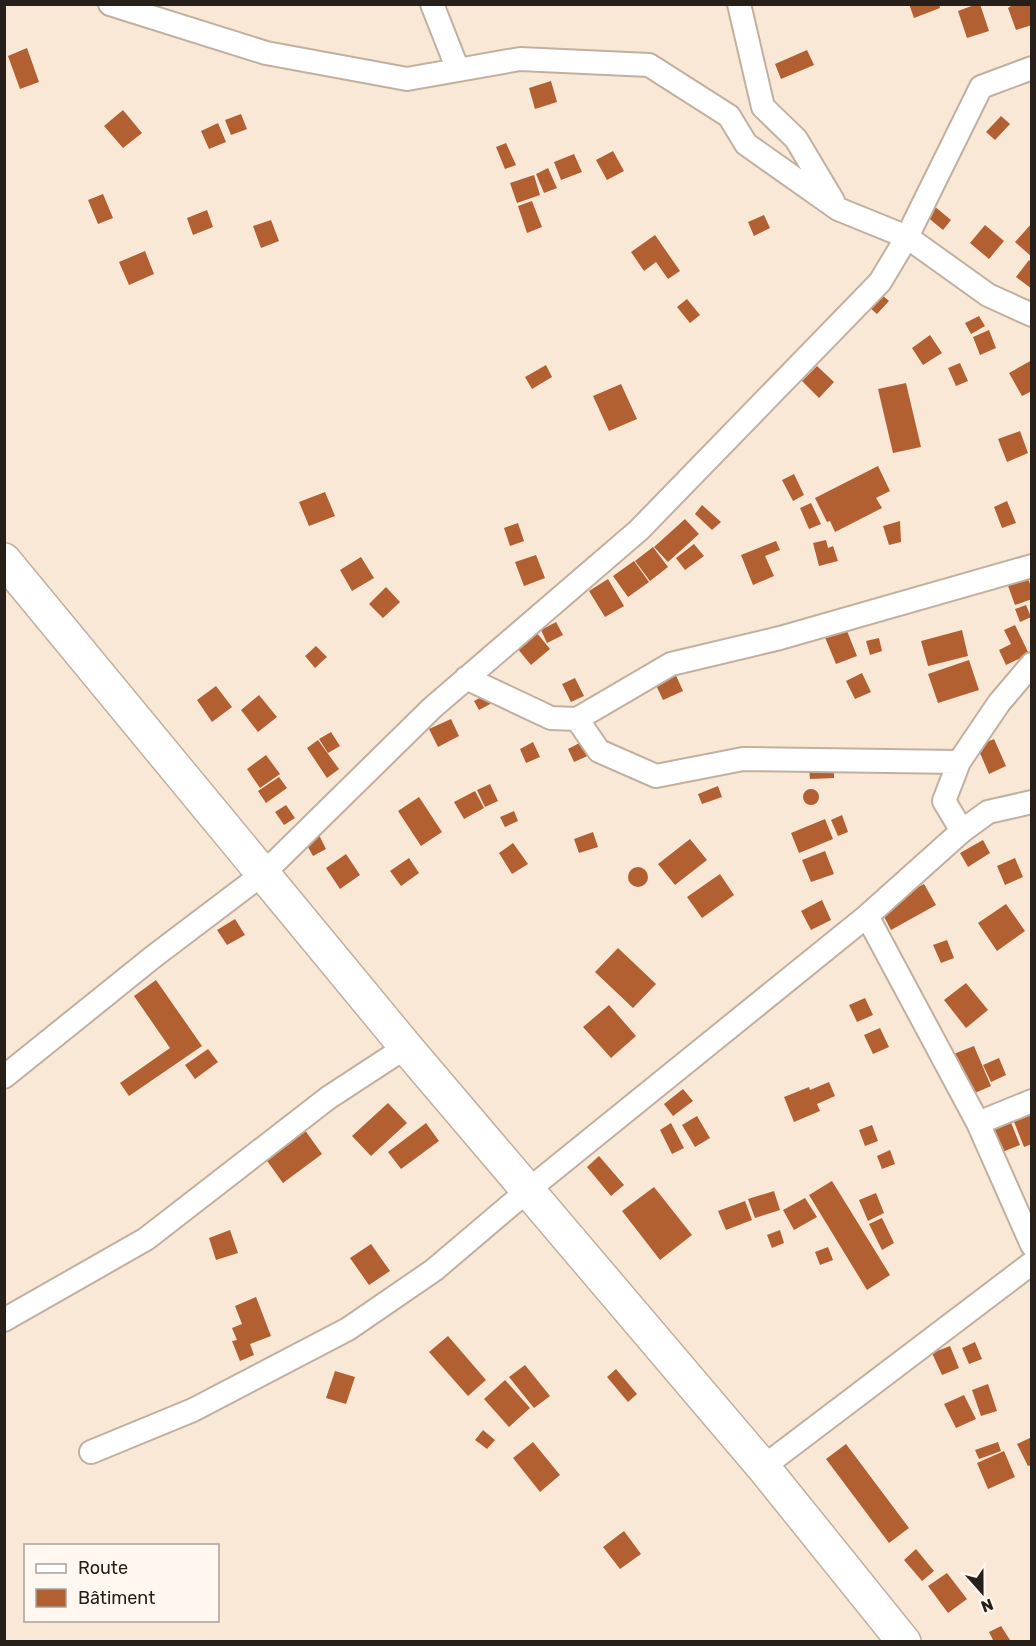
<svg xmlns="http://www.w3.org/2000/svg" width="1036" height="1646" viewBox="0 0 1036 1646" font-family="Rubik,sans-serif">
  <style>
    .building { fill: #b25f32 }
    .lines { fill: none; stroke-linecap: round; stroke-linejoin: round }
    .minor-casing { stroke: #c1b09f; stroke-width: 26 }
    .primary-casing { stroke: #c1b09f; stroke-width: 36 }
    .minor { stroke: #fff; stroke-width: 22 }
    .primary { stroke: #fff; stroke-width: 33 }
  </style>
  <rect width="100%" height="100%" fill="#fae8d7"/>
  <path class="building" d="M 909,4 L 939,4 L 940,8 L 914,18 Z
    M 977,4 L 980,4 L 989,31 L 967,38 L 958,11 Z
    M 1014,4 L 1032,4 L 1032,25 L 1016,30 L 1008,8 Z
    M 27,48 L 39,82 L 20,89 L 8,56 Z
    M 807,50 L 814,65 L 781,79 L 775,64 Z
    M 551,81 L 557,102 L 535,109 L 529,88 Z
    M 123,110 L 142,133 L 123,148 L 104,126 Z
    M 241,114 L 247,129 L 231,135 L 225,120 Z
    M 1001,116 L 1010,124 L 995,140 L 986,132 Z
    M 218,123 L 226,142 L 209,149 L 201,131 Z
    M 506,143 L 516,165 L 505,169 L 496,147 Z
    M 613,151 L 624,171 L 607,180 L 596,160 Z
    M 574,154 L 582,172 L 561,180 L 554,162 Z
    M 548,168 L 557,188 L 544,193 L 536,174 Z
    M 534,175 L 540,195 L 517,203 L 510,183 Z
    M 103,194 L 113,218 L 98,224 L 88,200 Z
    M 532,201 L 542,227 L 527,233 L 518,206 Z
    M 934,206 L 951,220 L 943,230 L 926,216 Z
    M 207,210 L 213,227 L 193,235 L 187,218 Z
    M 764,215 L 770,228 L 754,236 L 748,222 Z
    M 271,220 L 279,241 L 261,248 L 253,226 Z
    M 1032,223 L 1032,257 L 1015,242 Z
    M 985,225 L 1004,241 L 989,259 L 970,243 Z
    M 655,235 L 680,271 L 668,279 L 656,262 L 644,271 L 631,252 Z
    M 145,251 L 154,274 L 129,285 L 119,262 Z
    M 1029,260 L 1032,263 L 1032,289 L 1016,277 Z
    M 882,295 L 889,301 L 877,314 L 870,308 Z
    M 687,299 L 700,315 L 690,323 L 677,307 Z
    M 979,316 L 985,326 L 971,334 L 965,323 Z
    M 989,330 L 996,348 L 980,355 L 973,337 Z
    M 930,335 L 942,353 L 923,365 L 912,348 Z
    M 1032,360 L 1032,391 L 1022,396 L 1009,373 Z
    M 960,363 L 968,381 L 956,386 L 948,368 Z
    M 546,365 L 552,377 L 532,389 L 525,377 Z
    M 817,366 L 834,382 L 819,398 L 802,381 Z
    M 906,383 L 921,447 L 893,453 L 878,389 Z
    M 621,384 L 637,419 L 609,431 L 593,396 Z
    M 1020,431 L 1028,453 L 1007,462 L 998,439 Z
    M 878,466 L 890,491 L 876,498 L 882,508 L 835,532 L 830,521 L 827,522 L 815,498 Z
    M 794,474 L 804,495 L 793,501 L 782,480 Z
    M 325,492 L 335,516 L 309,526 L 299,502 Z
    M 1007,501 L 1016,523 L 1002,528 L 994,507 Z
    M 811,503 L 821,524 L 809,529 L 800,508 Z
    M 702,505 L 721,522 L 712,530 L 695,514 Z
    M 685,519 L 699,534 L 668,562 L 654,547 Z
    M 900,521 L 901,542 L 889,545 L 883,526 Z
    M 518,523 L 524,541 L 510,546 L 504,528 Z
    M 826,540 L 828,548 L 833,546 L 838,561 L 819,566 L 813,543 Z
    M 776,541 L 780,550 L 765,556 L 774,576 L 753,585 L 741,555 Z
    M 694,544 L 704,556 L 685,570 L 676,558 Z
    M 653,547 L 668,567 L 650,581 L 635,561 Z
    M 536,555 L 545,578 L 524,586 L 515,562 Z
    M 361,557 L 374,578 L 352,591 L 340,570 Z
    M 634,561 L 649,582 L 628,597 L 613,576 Z
    M 1027,576 L 1032,589 L 1032,599 L 1015,605 L 1007,583 Z
    M 608,579 L 624,606 L 605,617 L 589,591 Z
    M 386,587 L 400,602 L 383,618 L 369,604 Z
    M 1026,605 L 1031,617 L 1020,622 L 1015,609 Z
    M 556,622 L 563,635 L 547,643 L 541,630 Z
    M 1015,625 L 1029,654 L 1006,665 L 999,650 L 1011,644 L 1004,630 Z
    M 845,626 L 857,656 L 836,664 L 824,635 Z
    M 962,630 L 968,656 L 928,666 L 921,641 Z
    M 536,632 L 550,649 L 531,665 L 517,648 Z
    M 879,638 L 882,651 L 870,655 L 866,641 Z
    M 316,646 L 327,657 L 315,668 L 305,656 Z
    M 969,660 L 979,690 L 938,703 L 928,674 Z
    M 674,671 L 683,691 L 663,700 L 654,681 Z
    M 862,673 L 871,692 L 855,699 L 846,681 Z
    M 575,678 L 584,696 L 571,702 L 562,684 Z
    M 216,686 L 232,707 L 212,722 L 197,700 Z
    M 487,694 L 492,703 L 479,710 L 474,701 Z
    M 259,695 L 277,717 L 258,732 L 241,710 Z
    M 451,719 L 459,736 L 438,747 L 429,729 Z
    M 331,732 L 340,746 L 328,753 L 319,739 Z
    M 587,739 L 594,753 L 574,762 L 568,749 Z
    M 994,739 L 1006,766 L 989,774 L 977,746 Z
    M 318,740 L 339,769 L 327,778 L 307,748 Z
    M 533,742 L 540,757 L 526,763 L 520,749 Z
    M 266,755 L 280,774 L 260,788 L 247,769 Z
    M 834,767 L 834,778 L 810,779 L 809,768 Z
    M 279,777 L 287,788 L 266,803 L 258,791 Z
    M 490,784 L 498,801 L 485,807 L 477,790 Z
    M 718,786 L 722,797 L 702,804 L 698,794 Z
    M803 797a8 8 0 1 1 16 0a8 8 0 1 1-16 0Z
    M 475,791 L 484,808 L 464,819 L 454,802 Z
    M 419,797 L 442,832 L 421,846 L 398,811 Z
    M 286,805 L 295,818 L 284,825 L 275,812 Z
    M 514,811 L 518,821 L 505,827 L 500,817 Z
    M 842,815 L 848,832 L 838,836 L 831,820 Z
    M 825,819 L 833,839 L 799,853 L 791,833 Z
    M 593,832 L 598,847 L 579,853 L 574,839 Z
    M 318,833 L 326,849 L 313,856 L 304,840 Z
    M 690,839 L 707,860 L 675,885 L 658,864 Z
    M 983,840 L 990,853 L 968,867 L 960,853 Z
    M 513,843 L 528,864 L 512,874 L 499,853 Z
    M 825,851 L 834,874 L 811,882 L 802,860 Z
    M 346,854 L 360,875 L 340,889 L 326,868 Z
    M 409,858 L 419,873 L 401,886 L 390,871 Z
    M 1015,858 L 1023,877 L 1005,885 L 997,866 Z
    M628 877a10 10 0 1 1 20 0a10 10 0 1 1-20 0Z
    M 720,874 L 734,895 L 702,918 L 687,897 Z
    M 924,884 L 936,905 L 891,930 L 879,907 Z
    M 822,900 L 831,920 L 811,930 L 801,911 Z
    M 1006,904 L 1025,931 L 997,951 L 978,923 Z
    M 235,919 L 245,935 L 227,945 L 217,930 Z
    M 947,940 L 954,958 L 941,963 L 933,945 Z
    M 618,948 L 656,984 L 633,1008 L 595,972 Z
    M 156,980 L 202,1046 L 129,1096 L 120,1083 L 170,1048 L 134,996 Z
    M 966,983 L 988,1010 L 966,1028 L 944,1000 Z
    M 865,998 L 873,1015 L 857,1022 L 849,1005 Z
    M 609,1005 L 636,1036 L 611,1058 L 583,1027 Z
    M 880,1028 L 889,1047 L 873,1054 L 864,1035 Z
    M 974,1046 L 991,1086 L 968,1096 L 951,1055 Z
    M 208,1049 L 218,1062 L 195,1079 L 185,1065 Z
    M 999,1058 L 1006,1075 L 991,1082 L 983,1065 Z
    M 829,1082 L 835,1096 L 817,1104 L 820,1111 L 794,1122 L 784,1097 L 809,1087 L 810,1090 Z
    M 683,1089 L 693,1101 L 673,1116 L 664,1104 Z
    M 388,1103 L 407,1123 L 371,1156 L 352,1136 Z
    M 1031,1112 L 1032,1144 L 1024,1147 L 1013,1119 Z
    M 697,1116 L 710,1138 L 695,1147 L 682,1125 Z
    M 1010,1120 L 1020,1145 L 995,1155 L 985,1130 Z
    M 426,1123 L 439,1141 L 401,1169 L 388,1152 Z
    M 671,1123 L 684,1148 L 672,1154 L 660,1130 Z
    M 872,1125 L 878,1141 L 865,1146 L 859,1130 Z
    M 304,1129 L 322,1154 L 283,1183 L 265,1158 Z
    M 890,1150 L 895,1164 L 882,1169 L 877,1156 Z
    M 599,1156 L 624,1185 L 611,1196 L 587,1167 Z
    M 832,1181 L 890,1275 L 867,1290 L 809,1195 Z
    M 654,1187 L 692,1235 L 660,1260 L 622,1211 Z
    M 774,1191 L 780,1210 L 755,1218 L 748,1199 Z
    M 876,1193 L 884,1213 L 868,1221 L 859,1200 Z
    M 805,1198 L 817,1217 L 794,1230 L 783,1210 Z
    M 745,1201 L 752,1220 L 726,1230 L 718,1211 Z
    M 882,1218 L 894,1243 L 882,1250 L 869,1224 Z
    M 230,1230 L 238,1253 L 216,1260 L 209,1238 Z
    M 780,1230 L 784,1243 L 772,1248 L 767,1235 Z
    M 371,1244 L 390,1271 L 369,1285 L 350,1258 Z
    M 828,1247 L 833,1260 L 820,1265 L 815,1252 Z
    M 256,1297 L 271,1336 L 250,1344 L 254,1355 L 240,1361 L 232,1341 L 237,1340 L 232,1328 L 242,1324 L 235,1306 Z
    M 448,1336 L 486,1380 L 468,1396 L 429,1352 Z
    M 975,1342 L 982,1359 L 969,1364 L 962,1348 Z
    M 950,1346 L 959,1368 L 942,1375 L 932,1353 Z
    M 525,1365 L 550,1396 L 534,1408 L 509,1377 Z
    M 616,1369 L 637,1394 L 628,1402 L 607,1377 Z
    M 335,1371 L 355,1377 L 346,1404 L 326,1398 Z
    M 505,1380 L 530,1408 L 509,1427 L 484,1399 Z
    M 988,1384 L 997,1411 L 981,1416 L 972,1390 Z
    M 964,1395 L 976,1419 L 956,1428 L 944,1404 Z
    M 483,1430 L 495,1440 L 487,1449 L 475,1440 Z
    M 1032,1437 L 1032,1465 L 1028,1466 L 1017,1444 Z
    M 533,1442 L 560,1475 L 540,1492 L 513,1458 Z
    M 998,1442 L 1001,1451 L 979,1459 L 975,1450 Z
    M 846,1444 L 909,1528 L 889,1543 L 826,1459 Z
    M 1004,1451 L 1015,1477 L 988,1489 L 977,1463 Z
    M 624,1531 L 641,1554 L 620,1569 L 603,1547 Z
    M 916,1549 L 934,1571 L 922,1581 L 904,1560 Z
    M 947,1573 L 967,1599 L 948,1613 L 928,1586 Z
    M 1001,1626 L 1010,1640 L 994,1642 L 989,1632 Z"/>
  <g class="lines">
    <defs>
      <path id="minor" d="M 110,4 L 266,53 L 407,79 L 520,59 L 649,65 L 729,116 L 746,144 L 838,209 L 907,237 L 988,295 L 1032,315
        M 432,4 L 458,70
        M 739,4 L 763,107 L 796,139 L 833,201
        M 466,678 L 551,718 L 577,719 L 671,664 L 780,638 L 1032,566
        M 577,719 L 599,751 L 656,776 L 743,759 L 959,762
        M 962,831 L 944,801 L 959,762 L 999,703 L 1032,664
        M 867,916 L 978,1123 L 1032,1245
        M 4,1077 L 153,957 L 264,873 L 432,708 L 639,530 L 880,282 L 907,237 L 981,87 L 1032,68
        M 978,1123 L 1032,1101
        M 4,1320 L 146,1239 L 328,1098 L 406,1047
        M 91,1452 L 193,1410 L 348,1329 L 434,1270 L 527,1191 L 867,916 L 962,831 L 988,812 L 1032,802
        M 763,1467 L 1032,1263"/>
      <path id="primary" d="M 4,560 L 406,1047 L 763,1467 L 904,1642"/>
    </defs>
    <use href="#minor" class="minor-casing"/>
    <use href="#primary" class="primary-casing"/>
    <use href="#minor" class="minor"/>
    <use href="#primary" class="primary"/>
  </g>
  <rect width="1036" height="1646" fill="none" stroke="#27201a" stroke-width="12"/>
  <rect x="24" y="1544" width="195" height="78" fill="#fff7f0" stroke="#a9a19a" stroke-width="1.5"/>
  <rect x="36" y="1564" width="30" height="9" fill="#ffffff" stroke="#a9a19a" stroke-width="1.5"/>
  <text x="78" y="1574" font-size="18" fill="#27201a">Route</text>
  <rect x="36" y="1589" width="30" height="18" fill="#b25f32" stroke="#a9a19a" stroke-width="1.5"/>
  <text x="78" y="1604" font-size="18" fill="#27201a">Bâtiment</text>
  <g transform="translate(982 1592) rotate(159)" stroke="#fff7f0" stroke-width="4.5" paint-order="stroke">
  <path d="M0-4.5L10 22L0 15L-10 22Z" fill="#27201a"/>
  <text y="-9" font-size="16" font-weight="bold" text-anchor="middle" fill="#27201a">N</text>
  </g>
</svg>
